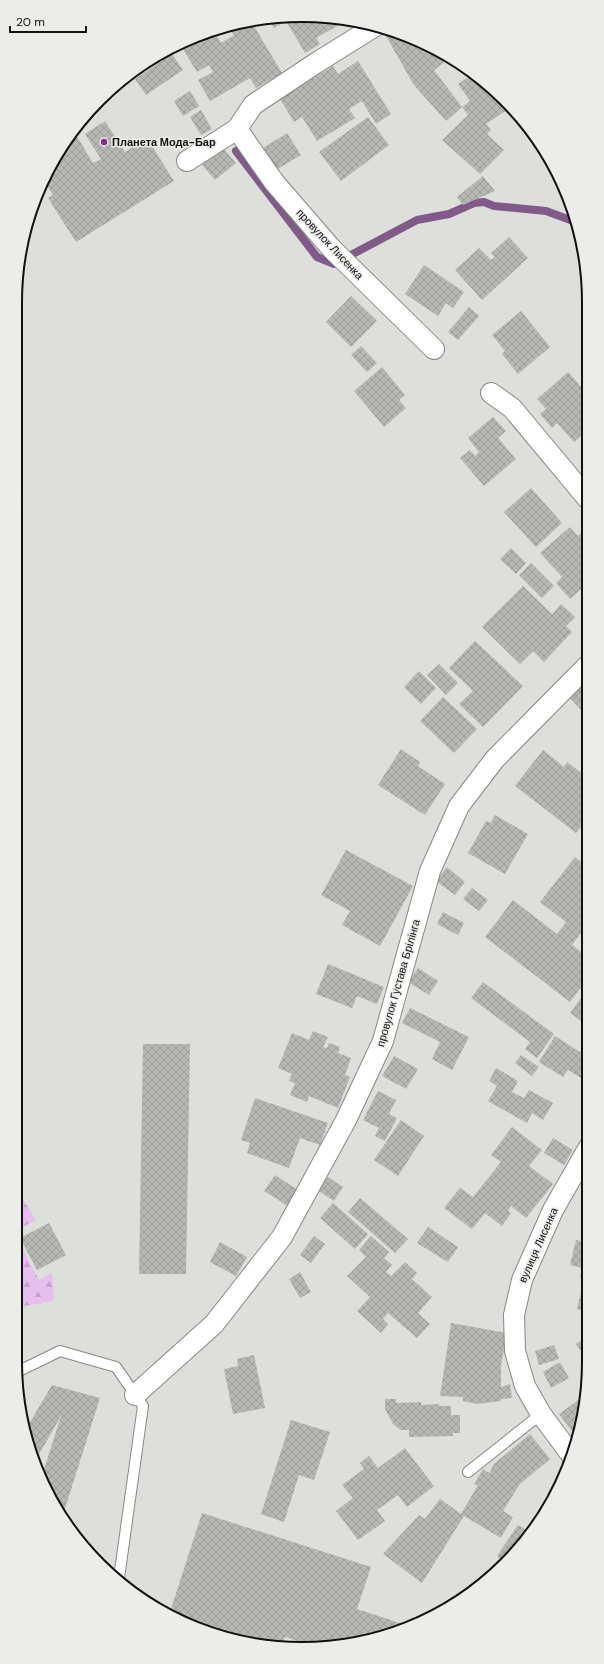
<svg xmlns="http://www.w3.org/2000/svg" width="604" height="1664" viewBox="0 0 604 1664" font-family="'DM Sans',sans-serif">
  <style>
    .forest { fill: url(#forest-firs) }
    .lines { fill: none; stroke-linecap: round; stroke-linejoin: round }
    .stream { stroke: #815a89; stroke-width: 8 }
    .building { fill: url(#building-cross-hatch) }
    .service-casing { stroke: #858883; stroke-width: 12 }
    .minor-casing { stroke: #858883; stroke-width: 22 }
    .service { stroke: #fff; stroke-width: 10 }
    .minor { stroke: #fff; stroke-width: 20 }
    .poi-dot { fill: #862a96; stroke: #eaede8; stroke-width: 1.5 }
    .labels { text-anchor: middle; stroke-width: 3; stroke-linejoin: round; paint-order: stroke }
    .poi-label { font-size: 11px; font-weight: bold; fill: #101110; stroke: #eaede8; text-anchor: start }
    .street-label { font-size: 11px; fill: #101110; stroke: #eaede8 }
    .rim { fill: none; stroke: #101110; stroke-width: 2 }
  </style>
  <defs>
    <pattern id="forest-firs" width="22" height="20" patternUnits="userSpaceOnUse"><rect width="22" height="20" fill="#e7bfee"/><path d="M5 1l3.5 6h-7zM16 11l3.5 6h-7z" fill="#c5a3cb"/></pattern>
    <pattern id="building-cross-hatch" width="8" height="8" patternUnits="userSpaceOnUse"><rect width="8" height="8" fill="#b5b8b3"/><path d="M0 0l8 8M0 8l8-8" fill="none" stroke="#9b9d99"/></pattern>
  </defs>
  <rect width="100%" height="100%" fill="#dddfda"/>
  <path class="forest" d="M 15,1187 L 36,1220 L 15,1231 Z
    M 15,1235 L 39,1280 L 52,1273 L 54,1300 L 39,1304 L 15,1307 Z"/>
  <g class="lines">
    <path class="stream" d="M 236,151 L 317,257 L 334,264 L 417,220 L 449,214 L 474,203 L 484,202 L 494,206 L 546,211 L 573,221"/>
  </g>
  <path class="building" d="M 321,16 L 348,20 L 316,38 L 320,44 L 305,53 L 286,21 L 274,28 L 267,17 Z
    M 251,21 L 282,73 L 256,88 L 250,78 L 210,101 L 198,80 L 213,72 L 209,65 L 197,72 L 181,46 L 196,38 L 198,42 L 215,32 L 221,43 L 234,35 L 228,26 Z
    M 387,29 L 450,58 L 434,70 L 462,107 L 446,121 L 414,85 L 383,31 Z
    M 172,54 L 183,70 L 146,95 L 135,79 Z
    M 358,61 L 391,114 L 376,124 L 362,101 L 349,109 L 355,118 L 317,141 L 302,117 L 294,122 L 280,99 L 333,66 L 338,74 Z
    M 473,74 L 506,102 L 510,108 L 486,124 L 491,130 L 487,134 L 504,150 L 480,174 L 442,140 L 468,115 L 462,107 L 470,101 L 458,84 Z
    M 190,91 L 199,106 L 183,116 L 174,101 Z
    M 201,110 L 212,129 L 201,135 L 190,117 Z
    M 368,117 L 389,145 L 341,181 L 319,152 Z
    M 105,121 L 125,152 L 147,138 L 174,181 L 76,242 L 48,198 L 53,195 L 43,179 L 73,130 L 93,163 L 101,159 L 85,134 Z
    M 287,133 L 301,155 L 276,170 L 263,148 Z
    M 223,148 L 236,163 L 215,180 L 202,165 Z
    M 483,176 L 495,191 L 463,205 L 457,197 Z
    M 509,237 L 528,258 L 482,300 L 455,270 L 479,248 L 491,260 L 495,257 L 491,253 Z
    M 424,265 L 464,292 L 453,308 L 446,303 L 438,316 L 405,294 Z
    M 351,296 L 377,321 L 351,347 L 326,322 Z
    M 469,307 L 479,316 L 458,340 L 448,332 Z
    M 521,311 L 550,347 L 518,374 L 502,354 L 505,351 L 492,335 Z
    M 361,346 L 377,363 L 367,372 L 351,355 Z
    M 382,367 L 405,395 L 399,400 L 406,408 L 384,427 L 354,391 Z
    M 568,372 L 584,390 L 587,388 L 587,430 L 574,442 L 557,423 L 552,428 L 540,414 L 546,409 L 537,399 Z
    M 493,417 L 506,431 L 498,438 L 516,459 L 484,486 L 460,458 L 470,450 L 475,456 L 479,452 L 468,438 Z
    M 531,488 L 562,523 L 536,547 L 504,512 Z
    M 570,527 L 578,536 L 587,528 L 587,584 L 570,599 L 556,583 L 562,577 L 540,553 Z
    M 511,548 L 526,563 L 516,574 L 500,559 Z
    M 531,563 L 554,586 L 542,598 L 519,575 Z
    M 523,586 L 552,614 L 561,604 L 575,617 L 566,626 L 572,632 L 544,662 L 533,651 L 520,664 L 482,627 Z
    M 475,641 L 523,686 L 483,727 L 459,704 L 473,691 L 449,668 Z
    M 439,664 L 458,683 L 446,695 L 427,675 Z
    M 419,671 L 436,688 L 421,704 L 404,687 Z
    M 587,678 L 588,717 L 568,696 Z
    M 443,697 L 477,729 L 454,753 L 420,721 Z
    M 401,749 L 420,762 L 418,766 L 445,784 L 425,815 L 378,785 Z
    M 543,750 L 564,767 L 567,762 L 588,778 L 588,817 L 576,833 L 515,786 Z
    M 495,815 L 528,834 L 505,874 L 468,853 L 486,821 L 491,823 Z
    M 346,850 L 413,886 L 380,946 L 342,925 L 350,911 L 321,895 Z
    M 575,857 L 588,867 L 588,924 L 572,945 L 588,957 L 588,978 L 570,1002 L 485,937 L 513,900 L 557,934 L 566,922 L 540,902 Z
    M 447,867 L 465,882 L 455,895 L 436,881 Z
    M 472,888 L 488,900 L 479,911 L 463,899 Z
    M 443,912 L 464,923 L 458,935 L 437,924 Z
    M 328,964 L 384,987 L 377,1004 L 357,996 L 352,1008 L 316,994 Z
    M 418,968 L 438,981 L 429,995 L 408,982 Z
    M 483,982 L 554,1034 L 537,1058 L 525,1049 L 530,1042 L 471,998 Z
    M 588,988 L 588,1026 L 570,1013 Z
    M 410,1008 L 469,1037 L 452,1070 L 432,1059 L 440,1042 L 402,1023 Z
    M 313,1031 L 328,1037 L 323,1047 L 327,1048 L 329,1043 L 340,1047 L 338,1053 L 351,1058 L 345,1075 L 350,1077 L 338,1108 L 309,1096 L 307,1102 L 290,1095 L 295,1083 L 289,1081 L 292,1074 L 278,1068 L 292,1033 L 309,1040 Z
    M 555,1036 L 588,1057 L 588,1065 L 581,1078 L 568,1070 L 563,1077 L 539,1062 Z
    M 143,1044 L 190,1044 L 186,1274 L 139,1274 Z
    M 521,1055 L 539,1067 L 532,1076 L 515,1063 Z
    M 394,1056 L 418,1069 L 406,1089 L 382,1076 Z
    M 496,1068 L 518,1081 L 512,1092 L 524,1098 L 529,1090 L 553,1103 L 543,1120 L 532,1113 L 527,1123 L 488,1101 L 497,1086 L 489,1081 Z
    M 378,1091 L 396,1100 L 389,1114 L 397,1118 L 385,1141 L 375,1136 L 379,1128 L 363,1120 Z
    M 255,1098 L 328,1123 L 320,1145 L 300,1138 L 289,1168 L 247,1153 L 250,1143 L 241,1140 Z
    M 401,1120 L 424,1136 L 398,1176 L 374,1160 Z
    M 512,1127 L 542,1150 L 529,1166 L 553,1184 L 526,1218 L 511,1206 L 508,1211 L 511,1213 L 502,1226 L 485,1213 L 472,1229 L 444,1208 L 460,1188 L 473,1197 L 501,1162 L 491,1155 Z
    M 553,1138 L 573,1150 L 564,1165 L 544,1153 Z
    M 275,1175 L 298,1190 L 288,1206 L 264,1191 Z
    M 325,1175 L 343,1187 L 334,1201 L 316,1189 Z
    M 360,1198 L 408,1239 L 395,1253 L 348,1212 Z
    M 333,1203 L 368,1234 L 355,1249 L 320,1218 Z
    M 49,1223 L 66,1255 L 37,1270 L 20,1238 Z
    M 428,1227 L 458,1247 L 448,1262 L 417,1243 Z
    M 314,1236 L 325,1244 L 311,1263 L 300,1255 Z
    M 371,1236 L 389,1252 L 384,1258 L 392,1265 L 386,1272 L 391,1276 L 405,1262 L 417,1273 L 412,1279 L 432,1297 L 418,1313 L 430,1324 L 417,1338 L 388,1313 L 383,1319 L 388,1324 L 381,1333 L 357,1311 L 370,1297 L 347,1276 L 366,1257 L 359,1250 Z
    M 576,1240 L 589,1243 L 589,1312 L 577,1309 L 584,1279 L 580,1278 L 582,1268 L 570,1265 Z
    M 220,1242 L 247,1257 L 236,1276 L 210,1262 Z
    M 300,1272 L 311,1292 L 300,1298 L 289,1279 Z
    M 451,1323 L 507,1333 L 501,1365 L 501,1387 L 510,1384 L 512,1398 L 501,1399 L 501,1401 L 477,1404 L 463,1401 L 463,1397 L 440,1396 Z
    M 589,1335 L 589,1358 L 587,1360 L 576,1344 Z
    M 554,1345 L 559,1359 L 539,1365 L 535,1351 Z
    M 254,1355 L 265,1408 L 233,1414 L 224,1369 L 238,1366 L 237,1359 Z
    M 560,1362 L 569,1378 L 551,1388 L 543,1372 Z
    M 52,1385 L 100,1398 L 62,1518 L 53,1505 L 41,1479 L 61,1416 L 34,1463 L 30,1454 L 26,1429 Z
    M 585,1395 L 579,1437 L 578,1439 L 559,1414 Z
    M 385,1399 L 396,1399 L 396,1403 L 421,1402 L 421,1405 L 439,1404 L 439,1406 L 451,1406 L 451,1415 L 460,1415 L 460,1433 L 453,1433 L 453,1436 L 409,1437 L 409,1430 L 401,1430 L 393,1424 L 385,1409 Z
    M 291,1420 L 330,1432 L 314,1480 L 299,1475 L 284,1522 L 261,1514 Z
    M 530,1434 L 550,1459 L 520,1484 L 503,1511 L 513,1517 L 501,1538 L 464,1516 L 422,1583 L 383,1554 L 419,1515 L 425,1519 L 440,1499 L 461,1514 L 478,1485 L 474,1484 L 483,1469 L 489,1473 L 494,1464 Z
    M 405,1448 L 434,1486 L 407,1507 L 398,1495 L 377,1510 L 385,1521 L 358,1540 L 336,1511 L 353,1498 L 342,1485 L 364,1469 L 360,1463 L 369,1456 L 378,1468 Z
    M 202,1513 L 371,1567 L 357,1609 L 412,1627 L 358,1643 L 311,1645 L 285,1637 L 282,1646 L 264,1647 L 210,1634 L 169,1615 Z
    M 518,1525 L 532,1533 L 503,1562 L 497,1556 Z"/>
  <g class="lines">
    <defs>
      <path id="service" d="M 17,1372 L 60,1351 L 116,1367 L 143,1406 L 119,1578
        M 468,1472 L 541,1414"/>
      <path id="minor" d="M 237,129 L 274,182 L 331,248 L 434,349
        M 187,161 L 237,129 L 253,105 L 316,63 L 377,25
        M 491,393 L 512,408 L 587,498
        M 135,1395 L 214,1324 L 282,1237 L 346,1120 L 383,1041 L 430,871 L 459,806 L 495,759 L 587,666
        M 572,1456 L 541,1414 L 525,1386 L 515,1351 L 514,1315 L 522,1280 L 553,1210 L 589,1147"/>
    </defs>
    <use href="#service" class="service-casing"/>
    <use href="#minor" class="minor-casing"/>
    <use href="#service" class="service"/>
    <use href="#minor" class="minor"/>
  </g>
  <circle class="poi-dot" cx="104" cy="142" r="4"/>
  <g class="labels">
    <g class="poi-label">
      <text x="112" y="146">Планета Мода-Бар</text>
    </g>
    <g class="street-label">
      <text transform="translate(330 244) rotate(47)" y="4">провулок Лисенка</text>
      <text transform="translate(398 983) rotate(-74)" y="4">провулок Густава Брілінга</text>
      <text transform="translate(538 1245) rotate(-66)" y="4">вулиця Лисенка</text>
    </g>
  </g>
  <path d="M0 0H604V1664H0ZM302 22H302A280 280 0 0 1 582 302V1362A280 280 0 0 1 302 1642H302A280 280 0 0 1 22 1362V302A280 280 0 0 1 302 22Z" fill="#eaede8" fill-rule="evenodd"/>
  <path class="rim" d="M302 22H302A280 280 0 0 1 582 302V1362A280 280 0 0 1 302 1642H302A280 280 0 0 1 22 1362V302A280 280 0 0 1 302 22Z"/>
  <path d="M10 26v6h76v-6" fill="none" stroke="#101110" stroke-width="2"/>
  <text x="16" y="26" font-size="12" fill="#101110" stroke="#eaede8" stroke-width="3" paint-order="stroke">20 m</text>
</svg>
